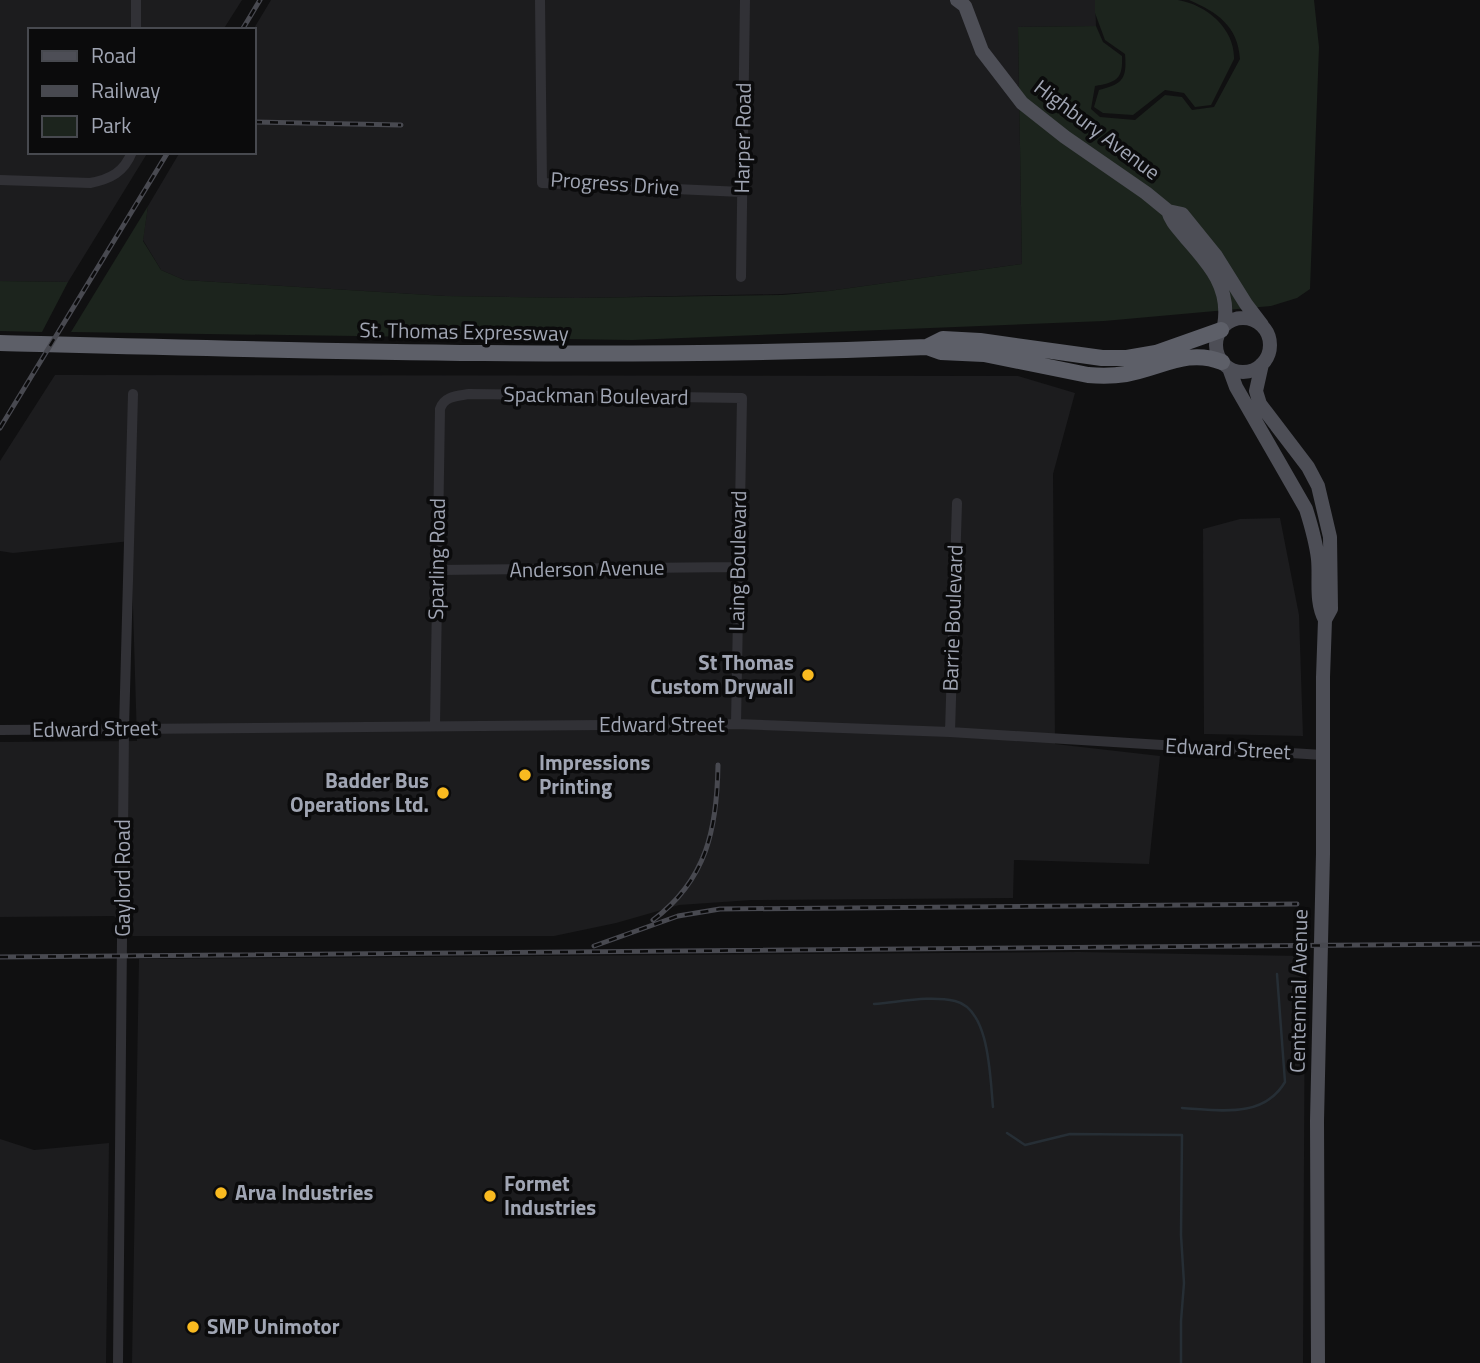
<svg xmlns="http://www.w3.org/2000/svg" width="1480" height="1363" viewBox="0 0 1480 1363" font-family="'Titillium Web',sans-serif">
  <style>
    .built { fill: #1c1c1e }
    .green { fill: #1c241d }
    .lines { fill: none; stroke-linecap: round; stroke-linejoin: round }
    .stream { stroke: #262e35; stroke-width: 2.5 }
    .minor { stroke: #313136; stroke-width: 10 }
    .major { stroke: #4d4e56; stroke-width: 14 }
    .highway { stroke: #5d5f68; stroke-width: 16 }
    .rail-casing { stroke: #484950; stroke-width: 5 }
    .rail { stroke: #0b0b0c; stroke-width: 2.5; stroke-dasharray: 8; stroke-linecap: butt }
    .poi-dot { fill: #f9ba20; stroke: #0b0b0c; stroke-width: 2.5 }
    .labels { text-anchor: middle; stroke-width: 7; stroke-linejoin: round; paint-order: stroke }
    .street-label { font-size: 21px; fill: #a0a5b3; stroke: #0b0b0c }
    .poi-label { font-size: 21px; font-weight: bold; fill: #a0a5b3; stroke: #0b0b0c; text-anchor: start }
  </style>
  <rect width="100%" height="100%" fill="#101011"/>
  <path class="built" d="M 0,0 L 242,0 L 223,30 L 30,30 L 30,152 L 148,152 L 68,282 L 0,281 Z
    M 271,0 L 1095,0 L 1096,26 L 1018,27 L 1022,264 L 829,291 L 782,294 L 577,298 L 445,296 L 184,280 L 161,270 L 143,240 L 148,206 L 180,152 L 254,152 L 253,30 Z
    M 55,375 L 1018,376 L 1075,393 L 1053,474 L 1055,744 L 1160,756 L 1149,864 L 1014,860 L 1013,898 L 752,900 L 679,905 L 616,923 L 554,936 L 133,936 L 114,916 L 0,917 L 0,742 L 137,741 L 131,541 L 13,553 L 0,551 L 0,461 Z
    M 1280,518 L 1299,615 L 1303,736 L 1204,734 L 1203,529 L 1240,519 Z
    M 1079,952 L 1305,956 L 1303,1363 L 132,1363 L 139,959 Z
    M 0,1139 L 34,1150 L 109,1143 L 106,1363 L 0,1363 Z"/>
  <path class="green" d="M 1095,0 C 1120,0 1155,0 1178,0 C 1207,5 1235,29 1234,59 L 1211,105 L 1195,107 L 1184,93 L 1165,90 L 1133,115 L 1103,113 L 1094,107 L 1099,90 C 1123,84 1127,79 1125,54 L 1105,40 L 1095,13 Z
    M 1189,0 L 1314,0 L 1319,47 L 1310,289 L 1297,298 L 1271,306 L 1104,321 L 632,340 L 71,332 L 148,206 L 143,241 L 161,270 L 184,280 L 445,296 L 577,298 L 782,295 L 829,291 L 1022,264 L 1018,27 L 1096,26 L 1103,42 L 1122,56 C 1123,79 1117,82 1095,86 L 1091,109 L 1100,117 L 1135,120 L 1165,95 L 1182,97 L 1192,110 L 1214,107 L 1240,59 C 1238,26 1217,12 1189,0 Z
    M 0,281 L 68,282 L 42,332 L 0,331 Z"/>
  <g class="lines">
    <path class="stream" d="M 874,1004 C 900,1002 930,995 955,1001 C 990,1009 990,1078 993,1107
      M 1182,1108 C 1219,1110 1263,1119 1285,1082 L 1277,974
      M 1007,1133 L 1025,1145 L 1070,1134 L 1182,1135 L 1181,1235 L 1184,1283 L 1181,1321 L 1181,1363"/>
    <path class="minor" d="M 540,0 L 542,183 L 742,192
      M 136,30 L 136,0
      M 0,180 L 90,183 C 111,179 124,172 132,152
      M 741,277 L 745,0
      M 437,570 L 738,567
      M 435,726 L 440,409 C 444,396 457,396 469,394 L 742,398 L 736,724
      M 0,730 L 736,724 L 950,732 L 1323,755
      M 950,732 L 957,503
      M 118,1363 L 124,729 L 133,394"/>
    <path class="major" d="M 957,0 L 965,6 L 982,51 L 1022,103 L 1065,137 L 1146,193 L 1168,211 L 1182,214 L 1216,256 L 1246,304 L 1262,325
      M 1168,211 C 1171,222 1179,229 1186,238 C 1210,265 1231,288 1224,326
      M1216 345a27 27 0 1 1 54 0a27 27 0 1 1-54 0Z
      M 1262,364 L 1256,391 L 1260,404 L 1308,467 L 1318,486 L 1330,537 L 1331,609 L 1325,620 L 1323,677 L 1323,854 L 1317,1121 L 1318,1363
      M 1229,368 L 1236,387 L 1306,509 C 1311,525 1316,542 1318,559 C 1320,580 1315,601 1325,620"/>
    <path class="highway" d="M 0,343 C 309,351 618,360 927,347 L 941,352 L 984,354 L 1088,375 C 1100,376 1114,376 1126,374 C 1161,368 1187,348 1222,362
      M 927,347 L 943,339 L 980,341 L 1102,358 L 1127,358 L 1156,353 L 1221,330"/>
    <defs>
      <path id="rail" d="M 242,30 L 260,0
        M 254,122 L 401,125
        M 0,428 L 168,152
        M 653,920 C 707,880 717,828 718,765
        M 594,946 L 678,916 L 720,909 L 1297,904
        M 0,957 L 1480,944"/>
    </defs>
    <use href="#rail" class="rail-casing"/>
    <use href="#rail" class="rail"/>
  </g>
  <g class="poi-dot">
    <circle cx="808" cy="675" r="7"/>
    <circle cx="525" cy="775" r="7"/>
    <circle cx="443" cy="793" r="7"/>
    <circle cx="221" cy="1193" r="7"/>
    <circle cx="490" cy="1196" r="7"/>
    <circle cx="193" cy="1327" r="7"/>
  </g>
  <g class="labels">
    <g class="street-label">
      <text transform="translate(1097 130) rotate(37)" y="7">Highbury Avenue</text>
      <text transform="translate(743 138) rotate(-89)" y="7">Harper Road</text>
      <text transform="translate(615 184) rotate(4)" y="7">Progress Drive</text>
      <text transform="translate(464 332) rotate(1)" y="7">St. Thomas Expressway</text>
      <text transform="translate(596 396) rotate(1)" y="7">Spackman Boulevard</text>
      <text transform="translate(437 559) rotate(-89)" y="7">Sparling Road</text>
      <text transform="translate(738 561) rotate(-89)" y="7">Laing Boulevard</text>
      <text transform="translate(587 569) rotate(-1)" y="7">Anderson Avenue</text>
      <text transform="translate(953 618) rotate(-88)" y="7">Barrie Boulevard</text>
      <text x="662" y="732">Edward Street</text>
      <text transform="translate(95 729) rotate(-1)" y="7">Edward Street</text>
      <text transform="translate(1228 749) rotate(3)" y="7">Edward Street</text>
      <text transform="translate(123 878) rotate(-90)" y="7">Gaylord Road</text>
      <text transform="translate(1299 991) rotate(-89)" y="7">Centennial Avenue</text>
    </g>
    <g class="poi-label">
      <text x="794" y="670" text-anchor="end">St Thomas<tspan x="794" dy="24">Custom Drywall</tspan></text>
      <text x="539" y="770">Impressions<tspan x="539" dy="24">Printing</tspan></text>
      <text x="429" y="788" text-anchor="end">Badder Bus<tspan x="429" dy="24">Operations Ltd.</tspan></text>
      <text x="504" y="1191">Formet<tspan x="504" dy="24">Industries</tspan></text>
      <text x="235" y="1200">Arva Industries</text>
      <text x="207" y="1334">SMP Unimotor</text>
    </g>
  </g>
  <rect x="28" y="28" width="228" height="126" fill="#0b0b0c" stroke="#47494f" stroke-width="2"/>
  <rect x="42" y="51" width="35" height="10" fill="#4d4e56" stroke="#47494f" stroke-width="2"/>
  <text x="91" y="63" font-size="21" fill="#a0a5b3">Road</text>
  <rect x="42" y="86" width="35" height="10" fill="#484950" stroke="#47494f" stroke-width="2"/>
  <text x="91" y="98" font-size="21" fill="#a0a5b3">Railway</text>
  <rect x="42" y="116" width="35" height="21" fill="#1c241d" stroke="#47494f" stroke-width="2"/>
  <text x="91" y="133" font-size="21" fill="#a0a5b3">Park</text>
</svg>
